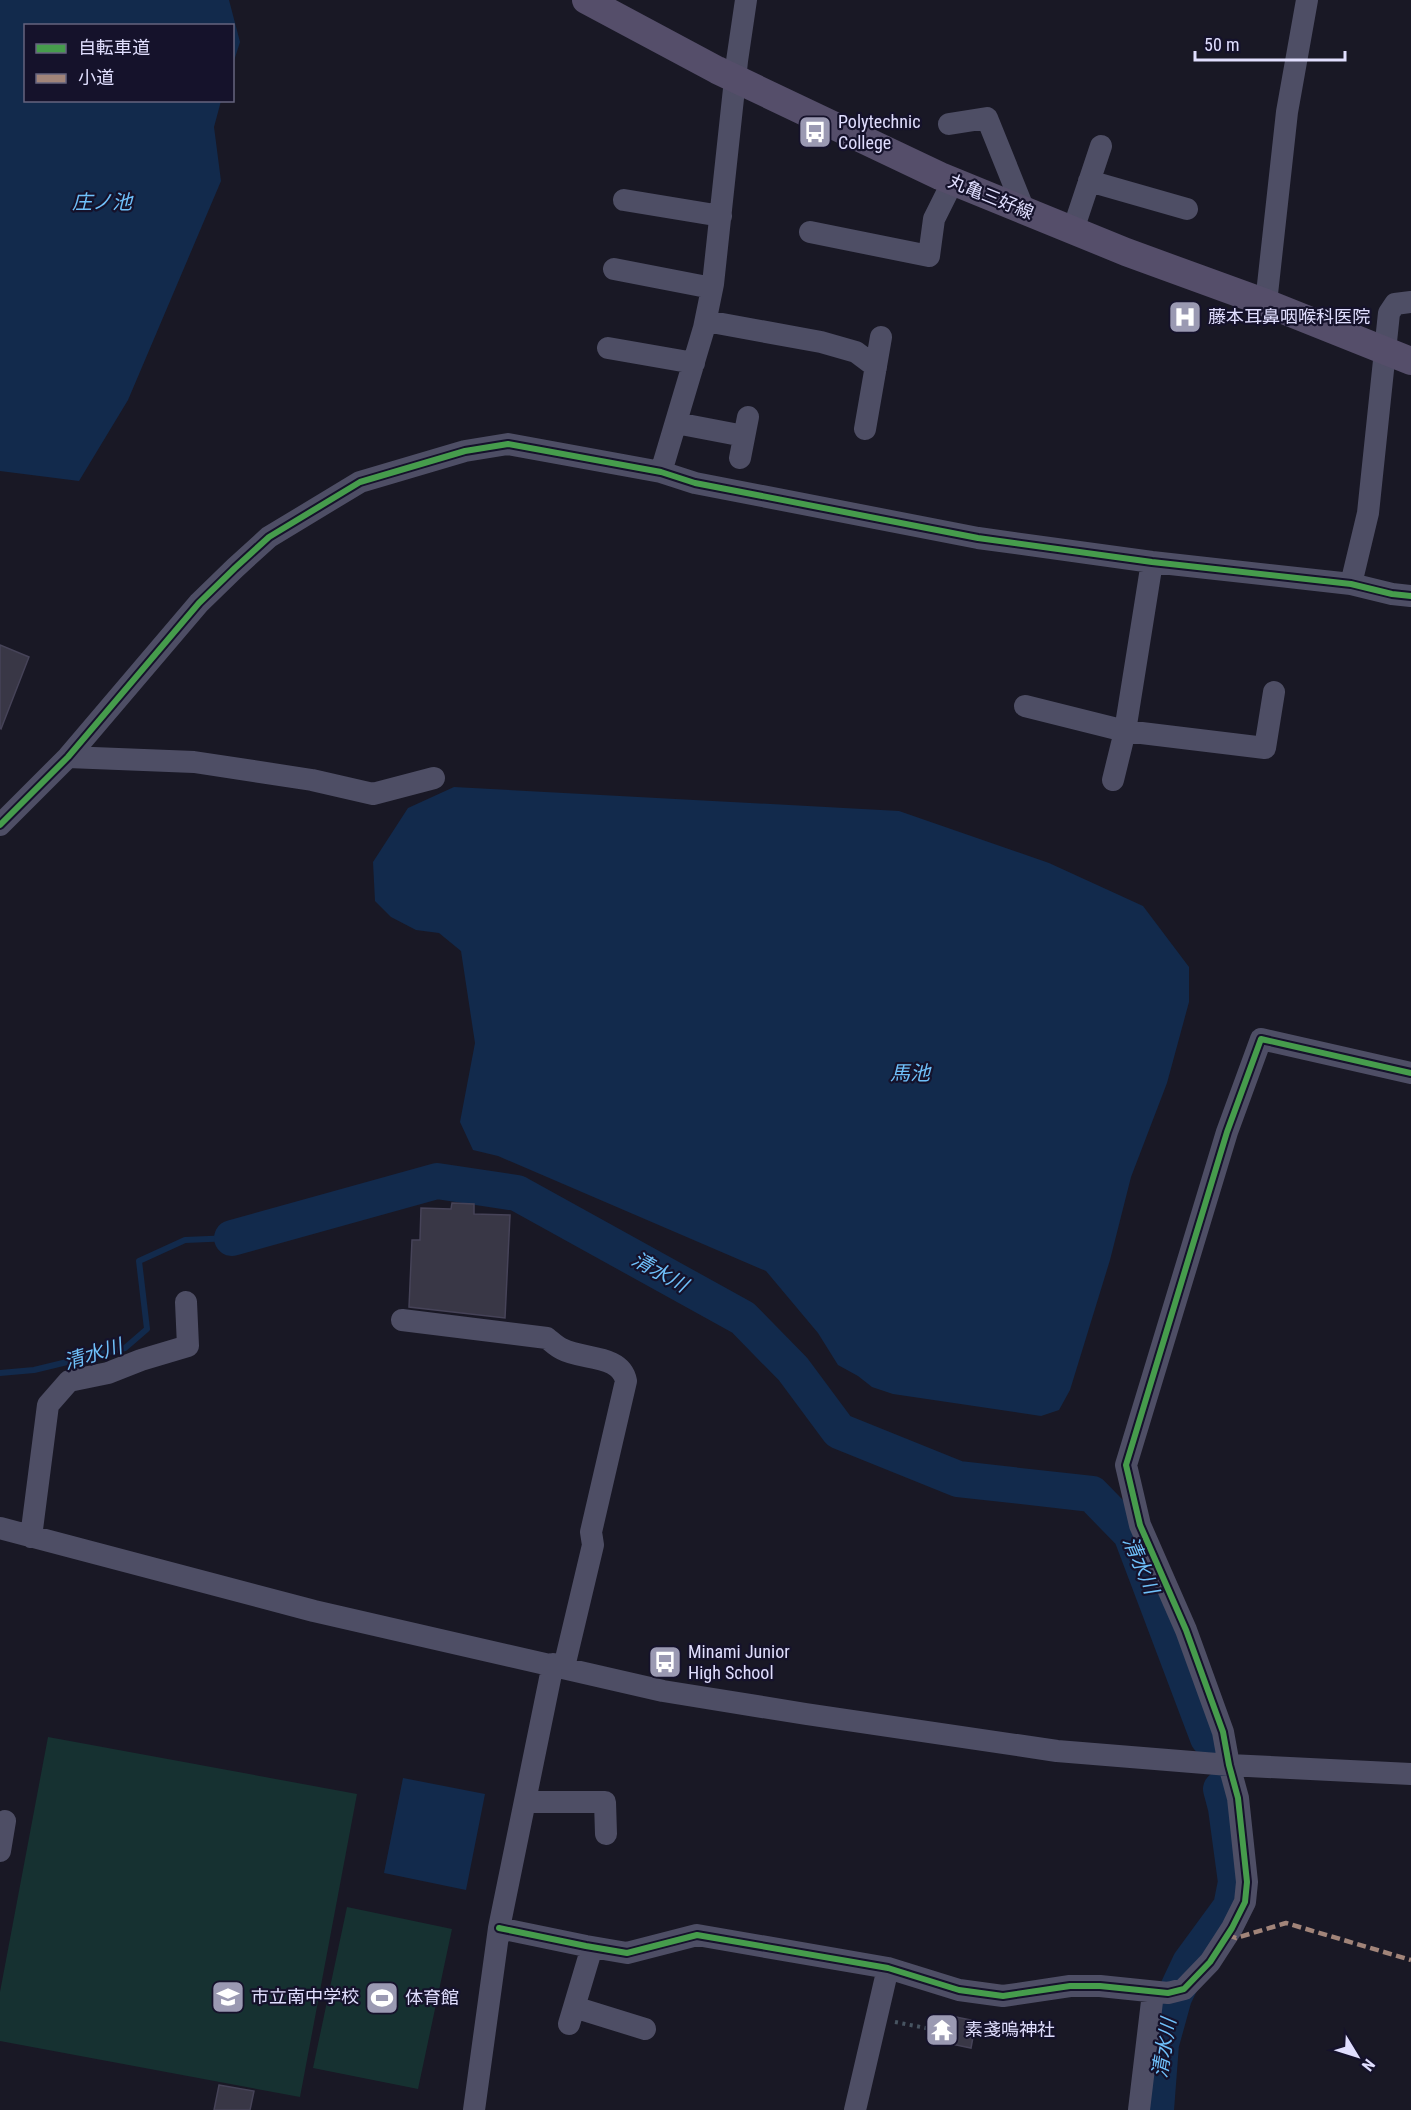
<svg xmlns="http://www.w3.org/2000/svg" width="1411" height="2110" viewBox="0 0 1411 2110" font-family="'Roboto Condensed','Noto Sans JP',sans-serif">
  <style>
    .green { fill: #163131 }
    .water { fill: #122a4c }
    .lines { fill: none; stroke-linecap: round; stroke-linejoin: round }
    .stream { stroke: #122a4c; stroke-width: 6 }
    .river { stroke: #122a4c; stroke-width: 36 }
    .building { fill: #393746; stroke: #464358; stroke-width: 1.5 }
    .path { stroke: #475461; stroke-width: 4; stroke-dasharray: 3 4.5; stroke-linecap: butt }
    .minor { stroke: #4e4e65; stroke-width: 22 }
    .major { stroke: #554e6a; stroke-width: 28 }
    .quiet { stroke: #a18479; stroke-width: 4.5; stroke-dasharray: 9 4.5; stroke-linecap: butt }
    .cycleway-casing { stroke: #15122b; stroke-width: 10 }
    .cycleway { stroke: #469c4c; stroke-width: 6 }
    .labels { text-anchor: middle; stroke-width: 4.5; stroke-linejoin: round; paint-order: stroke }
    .poi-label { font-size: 18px; fill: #e0defe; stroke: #15122b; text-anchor: start }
    .street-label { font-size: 18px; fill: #e0defe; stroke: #15122b }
    .water-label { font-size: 20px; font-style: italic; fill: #6fc0fa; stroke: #15122b }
  </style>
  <rect width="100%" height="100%" fill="#191825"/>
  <path class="green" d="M 48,1737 L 357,1794 L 300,2097 L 0,2041 L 0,1992 Z
    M 347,1907 L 452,1929 L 418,2089 L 313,2068 Z"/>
  <path class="water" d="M 0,0 L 229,0 L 240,42 L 233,64 L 232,26 L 26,26 L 26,100 L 221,101 L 214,127 L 221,181 L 128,400 L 79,481 L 0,471 Z
    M 454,787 L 899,811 L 1049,863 L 1143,906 L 1189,967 L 1189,1002 L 1167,1083 L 1131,1177 L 1110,1260 L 1070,1390 L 1059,1410 L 1041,1416 L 893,1394 L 872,1387 L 858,1376 L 838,1365 L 818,1333 L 766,1271 L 498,1156 L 473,1150 L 460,1122 L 475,1043 L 461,951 L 439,933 L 416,930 L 391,917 L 375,901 L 373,862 L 408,808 Z
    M 403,1778 L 485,1794 L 466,1890 L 384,1873 Z"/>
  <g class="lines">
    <path class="stream" d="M 0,1373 L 34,1370 L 125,1348 L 147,1329 L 139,1261 L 185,1240 L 232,1238"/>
    <path class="river" d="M 232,1238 L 437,1181 L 517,1193 L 743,1318 L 793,1369 L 839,1431 L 958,1479 L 1092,1494 L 1131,1534 L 1208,1738
      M 1156,2110 L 1161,2044 L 1174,1997 L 1190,1963 L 1231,1907 L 1236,1882 L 1226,1808 L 1221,1789"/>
  </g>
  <path class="building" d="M 0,645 L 29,657 L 1,729 L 0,728 Z
    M 452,1203 L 474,1204 L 474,1214 L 510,1215 L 505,1318 L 409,1307 L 412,1240 L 420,1240 L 421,1208 L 451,1209 Z
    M 956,2017 L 976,2021 L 971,2048 L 951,2044 Z
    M 219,2085 L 254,2091 L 250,2110 L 214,2110 Z"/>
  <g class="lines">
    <path class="path" d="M 895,2022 L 941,2031"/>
    <path class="minor" d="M 949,124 L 987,118 L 1024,210
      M 1089,181 L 1187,209
      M 624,200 L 721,216
      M 1073,230 L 1101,146
      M 810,232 L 929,256 L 934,219 L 953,181
      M 614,269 L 712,288
      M 1266,303 L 1287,112 L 1307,0
      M 706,321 L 821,342 L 856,352 L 876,367
      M 608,348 L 694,363
      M 676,423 L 744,436
      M 865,429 L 881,337
      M 740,458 L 748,417
      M 661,472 L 704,328 L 713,284 L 737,61 L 746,0
      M 1152,562 L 1125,731 L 1265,748 L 1274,692
      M 1351,584 L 1368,513 L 1389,313 L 1395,304 L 1411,302
      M 1025,706 L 1125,731 L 1113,780
      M 68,757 L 194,762 L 312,780 L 373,794 L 434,778
      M 0,825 L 68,757 L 199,603 L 235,568 L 269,537 L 360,482 L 465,451 L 508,444 L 661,472 L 695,483 L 978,538 L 1152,562 L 1351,584 L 1392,594 L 1411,596
      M 402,1320 L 547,1338 C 552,1342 557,1347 562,1349 C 582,1360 621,1354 626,1381 L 591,1532 L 593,1545 L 564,1667
      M 0,1528 L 314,1611 L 663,1691 L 806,1714 L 1057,1751 L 1229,1765 L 1411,1774
      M 31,1537 L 48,1405 L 69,1381 L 108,1373 L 141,1360 L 188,1346 L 186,1302
      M 525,1802 L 605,1802 L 606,1834
      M 0,1851 L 5,1821
      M 499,1928 L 586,1946 L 627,1953 L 697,1935 L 888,1968 L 959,1990 L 1003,1996 L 1070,1986 L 1100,1986 L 1168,1993 L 1184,1989 L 1210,1962 L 1232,1928 L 1245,1902 L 1247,1882 L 1238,1798 L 1229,1765 L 1223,1732 L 1186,1630 L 1140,1525 L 1126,1465 L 1227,1132 L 1261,1039 L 1411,1073
      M 574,2007 L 645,2029
      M 569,2024 L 592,1947
      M 474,2110 L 499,1928 L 553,1664
      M 855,2110 L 888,1968
      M 1139,2110 L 1153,1993"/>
    <path class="major" d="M 586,0 L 717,70 L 940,176 L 1126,252 L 1266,303 L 1411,361"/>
    <path class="quiet" d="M 1228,1935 L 1236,1938 L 1286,1923 L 1411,1960"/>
    <defs>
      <path id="cycleway" d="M 0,825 L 68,757 L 199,603 L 235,568 L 269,537 L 360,482 L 465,451 L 508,444 L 661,472 L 695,483 L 978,538 L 1152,562 L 1351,584 L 1392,594 L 1411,596
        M 499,1928 L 586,1946 L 627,1953 L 697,1935 L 888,1968 L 959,1990 L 1003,1996 L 1070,1986 L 1100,1986 L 1168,1993 L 1184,1989 L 1210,1962 L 1232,1928 L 1245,1902 L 1247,1882 L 1238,1798 L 1229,1765 L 1223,1732 L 1186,1630 L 1140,1525 L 1126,1465 L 1227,1132 L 1261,1039 L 1411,1073"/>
    </defs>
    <use href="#cycleway" class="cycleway-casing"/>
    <use href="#cycleway" class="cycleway"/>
  </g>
  <defs>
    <symbol id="bus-square" viewBox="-11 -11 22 22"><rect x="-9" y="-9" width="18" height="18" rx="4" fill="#9a99b2" stroke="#15122b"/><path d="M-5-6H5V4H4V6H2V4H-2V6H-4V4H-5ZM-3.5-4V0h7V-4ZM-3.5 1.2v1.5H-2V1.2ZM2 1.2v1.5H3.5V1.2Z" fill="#fff"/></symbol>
    <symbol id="hospital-square" viewBox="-11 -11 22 22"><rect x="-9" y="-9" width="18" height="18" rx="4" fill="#9a99b2" stroke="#15122b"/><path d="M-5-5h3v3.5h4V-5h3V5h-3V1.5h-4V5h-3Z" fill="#fff"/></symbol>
    <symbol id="school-square" viewBox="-11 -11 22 22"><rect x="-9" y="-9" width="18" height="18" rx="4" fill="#9a99b2" stroke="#15122b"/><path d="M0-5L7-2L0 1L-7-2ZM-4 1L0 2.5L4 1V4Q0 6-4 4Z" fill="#fff"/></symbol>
    <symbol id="stadium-square" viewBox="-11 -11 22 22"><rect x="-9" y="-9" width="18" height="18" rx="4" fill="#9a99b2" stroke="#15122b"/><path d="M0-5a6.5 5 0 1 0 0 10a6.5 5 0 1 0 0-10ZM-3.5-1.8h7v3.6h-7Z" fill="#fff"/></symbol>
    <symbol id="temple-square" viewBox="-11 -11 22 22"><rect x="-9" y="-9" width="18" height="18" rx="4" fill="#9a99b2" stroke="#15122b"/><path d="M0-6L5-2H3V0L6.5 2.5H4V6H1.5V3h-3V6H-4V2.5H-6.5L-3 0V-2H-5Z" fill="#fff"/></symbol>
  </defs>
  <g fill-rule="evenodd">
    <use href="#bus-square" x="796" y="113" width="38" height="38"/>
    <use href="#hospital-square" x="1166" y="298" width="38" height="38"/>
    <use href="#bus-square" x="646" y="1643" width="38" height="38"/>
    <use href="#school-square" x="209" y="1978" width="38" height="38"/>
    <use href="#stadium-square" x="363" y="1979" width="38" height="38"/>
    <use href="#temple-square" x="923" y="2011" width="38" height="38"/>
  </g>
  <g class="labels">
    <g class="poi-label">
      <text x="838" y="128">Polytechnic<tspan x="838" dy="21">College</tspan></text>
      <text x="1208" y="323">藤本耳鼻咽喉科医院</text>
      <text x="688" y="1658">Minami Junior<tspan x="688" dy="21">High School</tspan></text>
      <text x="251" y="2003">市立南中学校</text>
      <text x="405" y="2004">体育館</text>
      <text x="965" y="2036">素戔嗚神社</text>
    </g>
    <g class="street-label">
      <text transform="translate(991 197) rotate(22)" y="6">丸亀三好線</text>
    </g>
    <g class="water-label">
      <text x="102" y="209">庄ノ池</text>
      <text x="910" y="1080">馬池</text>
      <text transform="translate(660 1272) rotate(29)" y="7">清水川</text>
      <text transform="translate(93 1354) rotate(-17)" y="7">清水川</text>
      <text transform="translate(1141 1565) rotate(67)" y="7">清水川</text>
      <text transform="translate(1164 2048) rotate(-81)" y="7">清水川</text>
    </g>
  </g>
  <rect x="24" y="24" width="210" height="78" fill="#15122b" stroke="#66647f" stroke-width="1.5"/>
  <rect x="36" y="44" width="30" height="9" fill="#469c4c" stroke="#66647f" stroke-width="1.5"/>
  <text x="78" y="54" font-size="18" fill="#e0defe">自転車道</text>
  <rect x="36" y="74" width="30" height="9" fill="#a18479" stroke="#66647f" stroke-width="1.5"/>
  <text x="78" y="84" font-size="18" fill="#e0defe">小道</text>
  <g transform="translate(1357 2056) rotate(128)" stroke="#15122b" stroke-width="4.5" paint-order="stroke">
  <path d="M0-4.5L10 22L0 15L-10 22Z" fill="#e0defe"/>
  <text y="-9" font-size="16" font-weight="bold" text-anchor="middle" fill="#e0defe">N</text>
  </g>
  <path d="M1195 51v9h150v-9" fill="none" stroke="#e0defe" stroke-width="3"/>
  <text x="1204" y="51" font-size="18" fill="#e0defe" stroke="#15122b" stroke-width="4.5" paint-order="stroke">50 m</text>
</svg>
